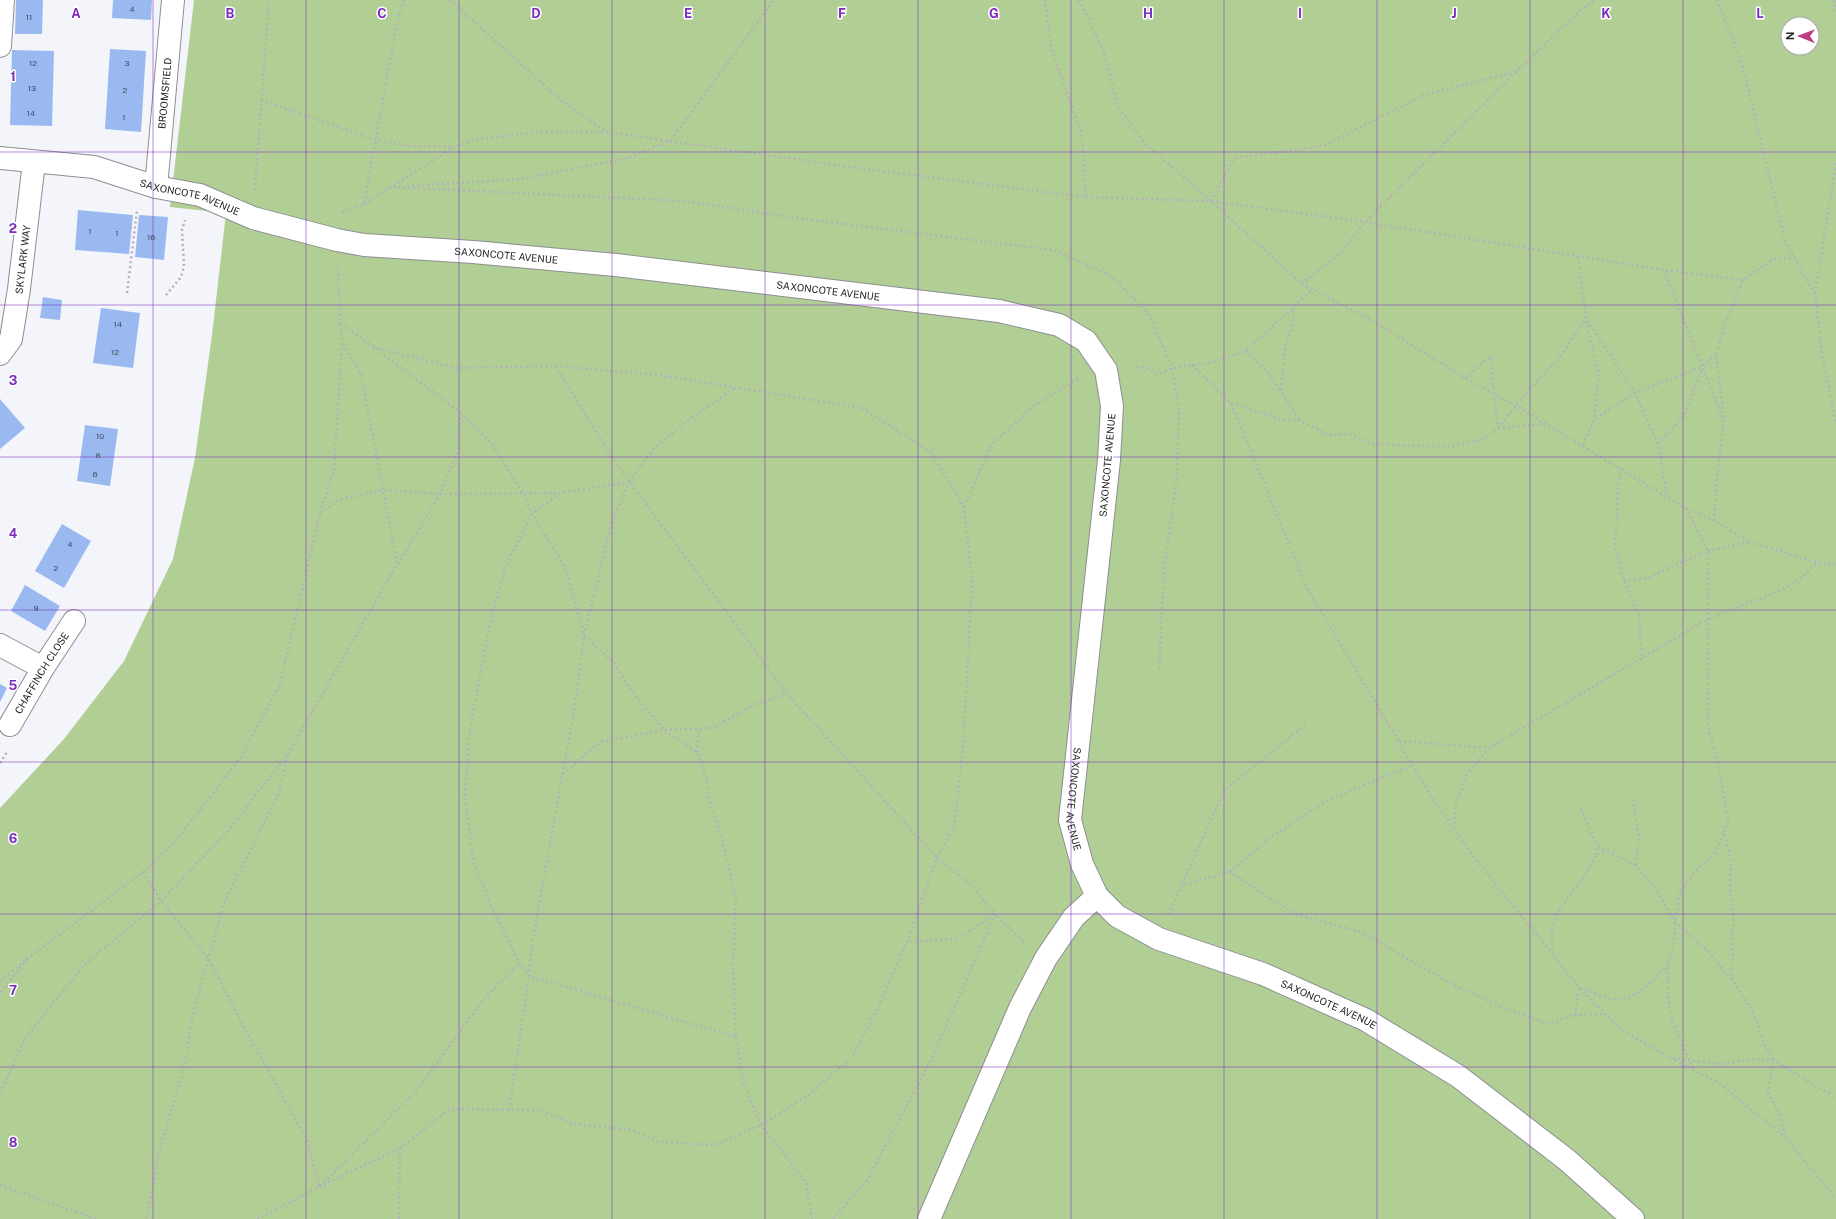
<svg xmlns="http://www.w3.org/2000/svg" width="1836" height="1219" viewBox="0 0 1836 1219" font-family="'Public Sans',sans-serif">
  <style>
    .green { fill: #b1cf95; fill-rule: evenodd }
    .building { fill: #9bb9f1 }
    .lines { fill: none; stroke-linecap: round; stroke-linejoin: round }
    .minor-casing { stroke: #8c8e92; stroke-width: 24 }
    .path { stroke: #b1b3b7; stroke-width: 2.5; stroke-dasharray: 2 3; stroke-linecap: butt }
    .minor { stroke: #fff; stroke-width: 22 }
    .grid { fill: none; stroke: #7b2cbf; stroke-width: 1; stroke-opacity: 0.55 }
    .labels { text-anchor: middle; stroke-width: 3; stroke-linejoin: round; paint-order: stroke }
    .number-label { font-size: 8px; fill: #424a5a }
    .street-label { font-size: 10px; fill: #242527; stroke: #fff }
    .grid-label { font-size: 13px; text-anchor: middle; font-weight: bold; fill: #7b2cbf; stroke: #fff; stroke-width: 3; stroke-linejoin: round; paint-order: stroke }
  </style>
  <rect width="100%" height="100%" fill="#f3f5fa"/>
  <path class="green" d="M 194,0 L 1836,0 L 1836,1219 L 0,1219 L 0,808 L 64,739 L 124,661 L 173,559 L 195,458 L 212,335 L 226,213 L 170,207 ZM 1788,24 L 1812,24 L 1812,48 L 1788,48 Z"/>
  <path class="building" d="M 16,0 L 43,0 L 42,34 L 15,34 Z
    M 113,0 L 152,0 L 151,20 L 112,18 Z
    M 110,49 L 146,51 L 141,132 L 105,129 Z
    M 12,50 L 54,51 L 52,126 L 10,125 Z
    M 78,210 L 133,215 L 129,254 L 75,250 Z
    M 139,215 L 168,217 L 164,260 L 135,257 Z
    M 43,297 L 62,300 L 60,320 L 40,318 Z
    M 101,308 L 140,313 L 133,368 L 93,363 Z
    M 0,399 L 25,428 L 0,449 Z
    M 85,425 L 118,429 L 110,486 L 77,481 Z
    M 62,524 L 91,541 L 64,588 L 35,571 Z
    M 25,585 L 60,606 L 45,631 L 11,611 Z
    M 0,684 L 7,688 L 0,702 Z"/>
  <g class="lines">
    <defs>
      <g id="minor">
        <path d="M 0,46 L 3,0"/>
        <path id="s1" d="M 0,158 L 94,167 L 156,187 L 200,195 L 253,218 L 337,240 L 364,245 L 473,252 L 616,265 L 999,311 L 1059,325 L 1086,341 L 1106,370 L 1112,406 L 1109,460 L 1070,820 L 1082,864 L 1097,896 L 1117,916 L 1159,939 L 1263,974 L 1366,1020 L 1458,1076 L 1567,1160 L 1633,1219"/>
        <path id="s2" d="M 156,187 L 173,0"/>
        <path id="s3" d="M 0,354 L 11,339 L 19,289 L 34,162"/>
        <path d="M 0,645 L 43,668"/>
        <path id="s4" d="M 10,725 L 43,668 L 74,621"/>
        <path d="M 929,1219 L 1020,1008 L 1046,958 L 1074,917 L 1097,896"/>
      </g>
    </defs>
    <use href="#minor" class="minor-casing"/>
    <path class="path" d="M 450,0 L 562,101 L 607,132
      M 1045,0 L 1051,47 L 1082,136 L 1086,197
      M 1079,0 L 1103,49 L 1118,106 L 1143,142 L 1211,201 L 1302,284 L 1375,322 L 1465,378 L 1516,406 L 1685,508 L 1714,520
      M 1717,0 L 1742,63 L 1785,241 L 1815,294
      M 1834,0 L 1836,11
      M 261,100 L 375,140 L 410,146 L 453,147
      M 1836,163 L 1815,294 L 1821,348 L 1836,424
      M 407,186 L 521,179 L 628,158 L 670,141 L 774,0
      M 393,187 L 685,201 L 789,217 L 1054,250 L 1113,277 L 1149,315 L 1172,368 L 1179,407 L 1177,478 L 1164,570 L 1159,673
      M 255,190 L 269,0
      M 1211,201 L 1234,158 L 1323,146 L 1424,95 L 1518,71
      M 364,204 L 454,147 L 476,139 L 544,132 L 607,132 L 842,166 L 1086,197 L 1211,201 L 1365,222 L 1664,270
      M 342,213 L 364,204 L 398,17 L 404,0
      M 1578,257 L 1586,318 L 1635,393 L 1658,444 L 1667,496
      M 1796,258 L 1774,259 L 1743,280 L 1664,270 L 1724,422 L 1717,478 L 1714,520 L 1749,542 L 1820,563 L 1836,564
      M 1302,284 L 1341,252 L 1365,222 L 1518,70 L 1581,10 L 1595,0
      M 127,293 L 137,210
      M 166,295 L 181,277 L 184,266 L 182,230 L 185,220
      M 1586,321 L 1599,374 L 1594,418
      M 340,322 L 460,412 L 492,444 L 523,493 L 532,514 L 565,567 L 584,635 L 613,662 L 632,691 L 664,730 L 697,752 L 706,777 L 709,800 L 721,836 L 736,898 L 733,966 L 736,1037 L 743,1082 L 761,1125 L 806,1182 L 812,1219
      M 1246,351 L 1271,376 L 1299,419
      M 1192,365 L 1231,403 L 1307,588 L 1433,799 L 1472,855 L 1579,987 L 1605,1014 L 1627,1033 L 1671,1058 L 1719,1083 L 1786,1138 L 1836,1199
      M 556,366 L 608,452 L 787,694 L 937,858 L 969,883 L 995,914 L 956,939 L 907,942
      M 1132,368 L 1145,367 L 1157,374 L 1172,368 L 1213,362 L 1246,351 L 1312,290
      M 1465,378 L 1490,356 L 1498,428
      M 1281,390 L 1285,347 L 1293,324 L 1293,308
      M 1231,403 L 1282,420 L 1299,420 L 1328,435 L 1350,434 L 1373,444 L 1449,447 L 1483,439 L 1498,428 L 1545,424
      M 1724,418 L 1716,355 L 1727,318 L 1743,280
      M 1498,428 L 1533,385 L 1557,361 L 1586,318
      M 1658,444 L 1684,416 L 1702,368
      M 1583,445 L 1594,419 L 1635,393 L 1702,367 L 1716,355
      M 1621,468 L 1618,489 L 1615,547 L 1624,581 L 1639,616 L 1642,659
      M 629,482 L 653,449 L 695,415 L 735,388
      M 964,507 L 991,445 L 1034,406 L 1080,377
      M 1686,508 L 1708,551 L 1708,725 L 1720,775 L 1728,822 L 1724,832 L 1731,861 L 1730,894 L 1734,921 L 1731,938 L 1733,958 L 1731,978 L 1752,1009 L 1765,1045 L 1773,1060 L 1768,1093 L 1778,1111 L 1786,1138
      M 320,513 L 338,500 L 384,490 L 440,494 L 560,493
      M 398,564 L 440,494 L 459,449 L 460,412
      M 1624,581 L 1648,578 L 1677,564 L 1708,551 L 1749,542
      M 1399,741 L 1489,748 L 1708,619 L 1784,589 L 1803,577 L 1814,565 L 1820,563
      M 697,752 L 699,729
      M 288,754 L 397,564 L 361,374 L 343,344
      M 0,763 L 7,752
      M 563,774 L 600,742 L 664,730 L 712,728 L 754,705 L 787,694
      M 1633,799 L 1639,838 L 1636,866
      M 1581,809 L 1597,846
      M 1454,829 L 1456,804 L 1466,776 L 1489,748
      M 1596,855 L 1597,846 L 1608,851
      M 143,872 L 161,901 L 208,958 L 246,1031 L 307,1140 L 319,1187 L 418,1089 L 483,1000 L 519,963
      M 1230,872 L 1274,835 L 1328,800 L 1413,765
      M 1182,884 L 1224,791 L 1306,724
      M 1168,914 L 1182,885 L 1230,872 L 1295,914 L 1361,932 L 1452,984 L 1499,1006 L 1548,1024 L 1575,1015 L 1605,1014
      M 1552,955 L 1552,929 L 1556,915 L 1584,877 L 1596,855 L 1608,851 L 1636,866 L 1656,889 L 1675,922 L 1708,951 L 1730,978
      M 27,959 L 143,872 L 174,843 L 241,757 L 280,684 L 320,513 L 334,470 L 342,343 L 340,322 L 338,267
      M 0,981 L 27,959 L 0,993
      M 1575,1015 L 1579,987 C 1589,991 1600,997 1611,999 C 1632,1003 1655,979 1668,965
      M 1673,1058 L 1722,1064 L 1751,1059 L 1773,1060 L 1836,1098
      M 1693,1069 L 1673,1024 L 1668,998 L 1668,965 L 1675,939 L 1675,922 L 1680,892 L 1695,871 L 1713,856 L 1724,832
      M 0,1093 L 26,1037 L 87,962 L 161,901 L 226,833 L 288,754 L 278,795 L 225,901 L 193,1012 L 185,1064 L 160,1149 L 146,1219
      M 509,1110 L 529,976 L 519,963 L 491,905 L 473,860 L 465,794 L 470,729 L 489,628 L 505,568 L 532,514 L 560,493 L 629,482 L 611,525 L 584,635 L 575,705 L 532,944 L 529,976 L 736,1037
      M 0,1185 L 96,1219
      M 257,1219 L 319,1187 L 400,1148 L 450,1109 L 540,1110 L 573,1124 L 632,1130 L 658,1142 L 714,1145 L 761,1125 L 810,1094 L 853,1056 L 880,1003 L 907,942 L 937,858 L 954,827 L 963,749 L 972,582 L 964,507 L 931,452 L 862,408 L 659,375 L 556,366 L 456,368 L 373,347
      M 399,1219 L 400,1148
      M 833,1219 L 868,1179 L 932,1058 L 995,914 L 1025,943"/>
    <use href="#minor" class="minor"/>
  </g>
  <path class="grid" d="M 153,0 L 153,1219M 306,0 L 306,1219M 459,0 L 459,1219M 612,0 L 612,1219M 765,0 L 765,1219M 918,0 L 918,1219M 1071,0 L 1071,1219M 1224,0 L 1224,1219M 1377,0 L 1377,1219M 1530,0 L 1530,1219M 1683,0 L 1683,1219M 0,152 L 1836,152M 0,305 L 1836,305M 0,457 L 1836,457M 0,610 L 1836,610M 0,762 L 1836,762M 0,914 L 1836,914M 0,1067 L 1836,1067"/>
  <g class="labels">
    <g class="number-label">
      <text x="132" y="12">4</text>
      <text x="29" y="20">11</text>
      <text x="33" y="66">12</text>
      <text x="127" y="66">3</text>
      <text x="32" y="91">13</text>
      <text x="125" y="93">2</text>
      <text x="31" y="116">14</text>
      <text x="124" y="120">1</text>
      <text x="90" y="234">1</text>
      <text x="117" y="236">1</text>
      <text x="151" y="240">16</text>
      <text x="118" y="327">14</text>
      <text x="115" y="355">12</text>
      <text x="100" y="439">10</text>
      <text x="98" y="458">8</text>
      <text x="95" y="477">6</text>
      <text x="70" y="547">4</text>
      <text x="56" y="571">2</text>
      <text x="36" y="611">9</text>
    </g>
    <g class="street-label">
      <text dy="4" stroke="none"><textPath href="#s2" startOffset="94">BROOMSFIELD</textPath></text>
      <text dy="4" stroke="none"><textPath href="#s1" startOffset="195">SAXONCOTE AVENUE</textPath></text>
      <text dy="4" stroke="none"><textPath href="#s1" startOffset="519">SAXONCOTE AVENUE</textPath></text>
      <text dy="4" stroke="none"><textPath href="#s3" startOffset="99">SKYLARK WAY</textPath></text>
      <text dy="4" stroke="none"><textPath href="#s1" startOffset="843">SAXONCOTE AVENUE</textPath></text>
      <text transform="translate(1107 465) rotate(-85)" y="4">SAXONCOTE AVENUE</text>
      <text dy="4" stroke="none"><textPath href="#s4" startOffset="61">CHAFFINCH CLOSE</textPath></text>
      <text dy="4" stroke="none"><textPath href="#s1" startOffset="1575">SAXONCOTE AVENUE</textPath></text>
      <text dy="4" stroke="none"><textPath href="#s1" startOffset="1935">SAXONCOTE AVENUE</textPath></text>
    </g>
  </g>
  <g class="grid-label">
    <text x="76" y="18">A</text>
    <text x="230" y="18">B</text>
    <text x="382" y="18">C</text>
    <text x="536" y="18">D</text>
    <text x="688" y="18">E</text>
    <text x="842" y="18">F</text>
    <text x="994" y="18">G</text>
    <text x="1148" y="18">H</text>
    <text x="1300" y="18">I</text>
    <text x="1454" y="18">J</text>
    <text x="1606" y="18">K</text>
    <text x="1760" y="18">L</text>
    <text x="13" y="81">1</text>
    <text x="13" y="233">2</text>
    <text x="13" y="385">3</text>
    <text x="13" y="538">4</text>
    <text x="13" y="690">5</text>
    <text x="13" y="843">6</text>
    <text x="13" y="995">7</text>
    <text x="13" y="1147">8</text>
  </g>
  <g transform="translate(1800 36) rotate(271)"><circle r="19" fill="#ffffff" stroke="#a7a8a9"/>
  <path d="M0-3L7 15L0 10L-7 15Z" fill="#bf3c81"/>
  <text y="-6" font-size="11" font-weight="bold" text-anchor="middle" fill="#242527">N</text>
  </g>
</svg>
